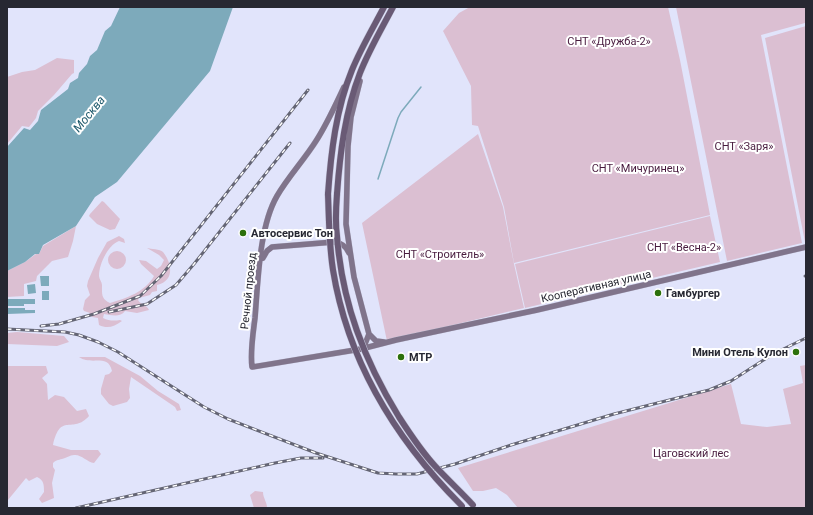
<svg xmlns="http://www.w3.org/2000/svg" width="813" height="515" viewBox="0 0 813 515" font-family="Roboto,sans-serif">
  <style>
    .green { fill: #dbbfd2 }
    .water { fill: #7daabb }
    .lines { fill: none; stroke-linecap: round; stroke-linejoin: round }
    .stream { stroke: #7daabb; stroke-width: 1.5 }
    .secondary-casing { stroke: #c0c2d7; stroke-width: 6 }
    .primary-casing { stroke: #c0c2d7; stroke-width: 7 }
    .secondary { stroke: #80748b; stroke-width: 5.5 }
    .primary { stroke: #695a75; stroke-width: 6 }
    .rail-casing { stroke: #646574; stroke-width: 3 }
    .rail { stroke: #fff; stroke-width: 1.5; stroke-dasharray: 4.5; stroke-linecap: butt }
    .primary-bridge-casing { stroke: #c0c2d7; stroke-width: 7; stroke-linecap: butt }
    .primary-bridge { stroke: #695a75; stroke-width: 6 }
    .poi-dot { fill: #2c700b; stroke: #fff; stroke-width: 1.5 }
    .labels { text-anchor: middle; stroke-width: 4; stroke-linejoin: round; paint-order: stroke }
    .park-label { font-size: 11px; fill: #481b3e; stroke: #fff }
    .poi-label { font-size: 11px; font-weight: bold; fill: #272832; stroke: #fff; text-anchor: start }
    .street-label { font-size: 11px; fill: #272832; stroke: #fff }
    .water-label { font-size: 12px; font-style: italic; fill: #1d586b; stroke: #fff }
  </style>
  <rect width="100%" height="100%" fill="#e1e4fb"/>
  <path class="green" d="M 470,7 L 668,7 L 680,60 L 710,215 L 514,263 L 504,207 L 478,126 L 472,125 L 471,86 L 443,31 L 459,13 Z
    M 676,7 L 806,7 L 805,23 L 761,35 L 802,243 L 727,261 Z
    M 806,26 L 806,242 L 805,242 L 765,38 Z
    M 57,58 L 74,60 L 74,73 L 72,74 L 54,95 L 38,111 L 36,118 L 29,127 L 22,126 L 7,144 L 7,77 L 22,72 L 35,70 Z
    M 478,134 L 503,207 L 514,264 L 524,308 L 387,341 L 362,223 Z
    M 102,201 L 104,202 L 120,219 L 115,229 L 110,230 L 97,224 L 89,216 L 90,214 Z
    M 710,216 L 720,262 L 525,308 L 515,264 Z
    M 76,226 L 73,241 L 68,257 L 52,261 L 37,276 L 36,281 L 24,284 L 24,296 L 7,297 L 7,271 L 25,262 L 36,254 L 39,254 L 43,246 Z
    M 119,236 L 124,239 L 125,243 L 119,241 C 108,245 99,264 99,276 C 99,279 102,282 102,285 C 102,294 101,299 110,303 C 127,298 145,292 154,276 L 141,264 L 139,260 L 146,261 L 157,269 L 161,266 L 164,260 L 159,255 L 147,248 C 151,249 160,249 163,252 C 172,263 175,281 157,285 L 157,291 L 152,292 L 150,295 L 139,298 L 138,300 C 141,305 147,305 149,310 L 137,313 L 125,311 C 120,318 111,315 104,314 L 103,318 C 109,321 114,321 120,320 L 122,321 C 114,327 107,329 99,325 L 98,318 L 92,317 L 90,313 L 84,311 L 83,309 L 85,300 L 90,295 L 87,286 L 88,281 L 98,258 L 107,242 Z
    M108 260a9 9 0 1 1 18 0a9 9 0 1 1-18 0Z
    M 17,332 L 64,336 L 69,342 L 57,346 L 7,344 L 7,333 Z
    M 79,357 L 105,357 L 140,376 L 158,391 L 179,404 L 181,410 L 177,411 L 175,407 L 131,377 L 129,389 L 130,398 L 127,402 L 113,406 L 109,404 L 101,394 L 101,389 L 105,375 L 109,374 L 112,371 C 108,353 91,366 79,357 Z
    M 806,365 L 806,508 L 518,508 L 507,495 L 496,488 L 483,491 L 473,491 L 458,468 L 731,384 L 741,424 L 767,427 L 791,424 L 783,389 L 803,383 L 800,366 Z
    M 7,366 L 46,366 L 48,373 L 42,378 L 47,384 L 48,400 L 55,395 L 64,397 L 77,411 L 86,409 L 89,416 C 72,435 61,411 53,445 L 71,450 L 98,450 L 101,454 L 94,463 C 87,462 81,454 74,455 C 70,455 66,458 62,459 C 58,460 56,460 53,463 L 53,467 L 55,470 L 52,483 L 54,498 L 42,503 L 39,499 L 44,492 C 44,485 44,480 37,477 L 29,481 L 26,478 L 8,500 L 7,499 Z
    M 255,491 L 263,492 C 263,498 267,502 267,508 L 254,508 L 250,495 Z"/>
  <path class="water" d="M 120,7 L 233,7 L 210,71 L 117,182 L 95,197 L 76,226 L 43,245 L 39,254 L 35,254 L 25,262 L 7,271 L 7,147 L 24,128 L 30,130 L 38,121 L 41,110 L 68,89 L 70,83 L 78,78 L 79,73 L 87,64 L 90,56 L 97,50 L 105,31 L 111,26 Z
    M 40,276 L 49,276 L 49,286 L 41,286 Z
    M 35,284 L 36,293 L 28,294 L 27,285 Z
    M 42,291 L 49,291 L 49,300 L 42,300 Z
    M 7,299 L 35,299 L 35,304 L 24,304 L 24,306 L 7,306 Z
    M 7,308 L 25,308 L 25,310 L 35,310 L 35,313 L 7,314 Z"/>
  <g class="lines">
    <path class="stream" d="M 378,179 L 398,118 L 401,112 L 421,87"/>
    <defs>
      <path id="secondary" d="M 360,81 L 351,117 L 348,146 L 346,224 L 354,277 L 369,334 L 365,344 L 361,349
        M 344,87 C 335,106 327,124 316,141 C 304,160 288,177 277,196 C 259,227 258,282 255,318 C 253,334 250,351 252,367 L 361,349 L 396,340 L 537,310 L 806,247
        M 263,258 L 267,251 L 272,247 L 334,242 C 342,243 346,246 349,253
        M 369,334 L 376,341 L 384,342"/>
      <path id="primary" d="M 328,194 C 331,152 336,109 352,70 C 361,48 373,28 384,7
        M 337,194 C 340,153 345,112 360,73 C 369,50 382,28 393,7"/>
    </defs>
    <use href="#secondary" class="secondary-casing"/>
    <use href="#primary" class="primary-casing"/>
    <use href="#secondary" class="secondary"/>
    <use href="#primary" class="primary"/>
    <defs>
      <path id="rail" d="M 805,276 L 806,276
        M 109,312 L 147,304 L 176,285 L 194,264 L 290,143
        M 41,326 L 59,324 L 94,314 L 140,296 L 161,276 L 308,90
        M 7,329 L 65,332 L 79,335 L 98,342 L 118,352 L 204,407 L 228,419 L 316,453 L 378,473 L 396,474 L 417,474 L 455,464 L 511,445 L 614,414 L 709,390 L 731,381 L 773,354 L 806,338
        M 76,508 L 275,463 L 301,458 L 323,458"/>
    </defs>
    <use href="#rail" class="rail-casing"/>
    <use href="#rail" class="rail"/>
    <defs>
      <path id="primary-bridge" d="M 328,194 C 329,219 329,245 333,270 C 348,362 397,441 462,506
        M 337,194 C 336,207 335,222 337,236 C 342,303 364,360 399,417 C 410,434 421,451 435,466 C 447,479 461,492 473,505"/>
    </defs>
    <use href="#primary-bridge" class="primary-bridge-casing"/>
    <use href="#primary-bridge" class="primary-bridge"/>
  </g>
  <g class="poi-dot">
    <circle cx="243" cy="233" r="4"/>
    <circle cx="658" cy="293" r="4"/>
    <circle cx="796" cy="352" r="4"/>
    <circle cx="401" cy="357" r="4"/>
  </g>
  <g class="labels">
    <g class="park-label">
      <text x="609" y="45">СНТ «Дружба-2»</text>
      <text x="744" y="150">СНТ «Заря»</text>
      <text x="638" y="172">СНТ «Мичуринец»</text>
      <text x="684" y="251">СНТ «Весна-2»</text>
      <text x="440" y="258">СНТ «Строитель»</text>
      <text x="691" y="457">Цаговский лес</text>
    </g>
    <g class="poi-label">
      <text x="251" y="237">Автосервис Тон</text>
      <text x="666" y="297">Гамбургер</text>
      <text x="788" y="356" text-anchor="end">Мини Отель Кулон</text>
      <text x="409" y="361">МТР</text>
    </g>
    <g class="street-label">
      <text transform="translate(596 286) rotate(-13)" y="4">Кооперативная улица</text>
      <text transform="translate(248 291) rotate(-84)" y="4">Речной проезд</text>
    </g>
    <g class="water-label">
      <text transform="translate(89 114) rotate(-51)" y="4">Москва</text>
    </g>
  </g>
  <rect width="813" height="515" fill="none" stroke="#272832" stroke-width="16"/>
</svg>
